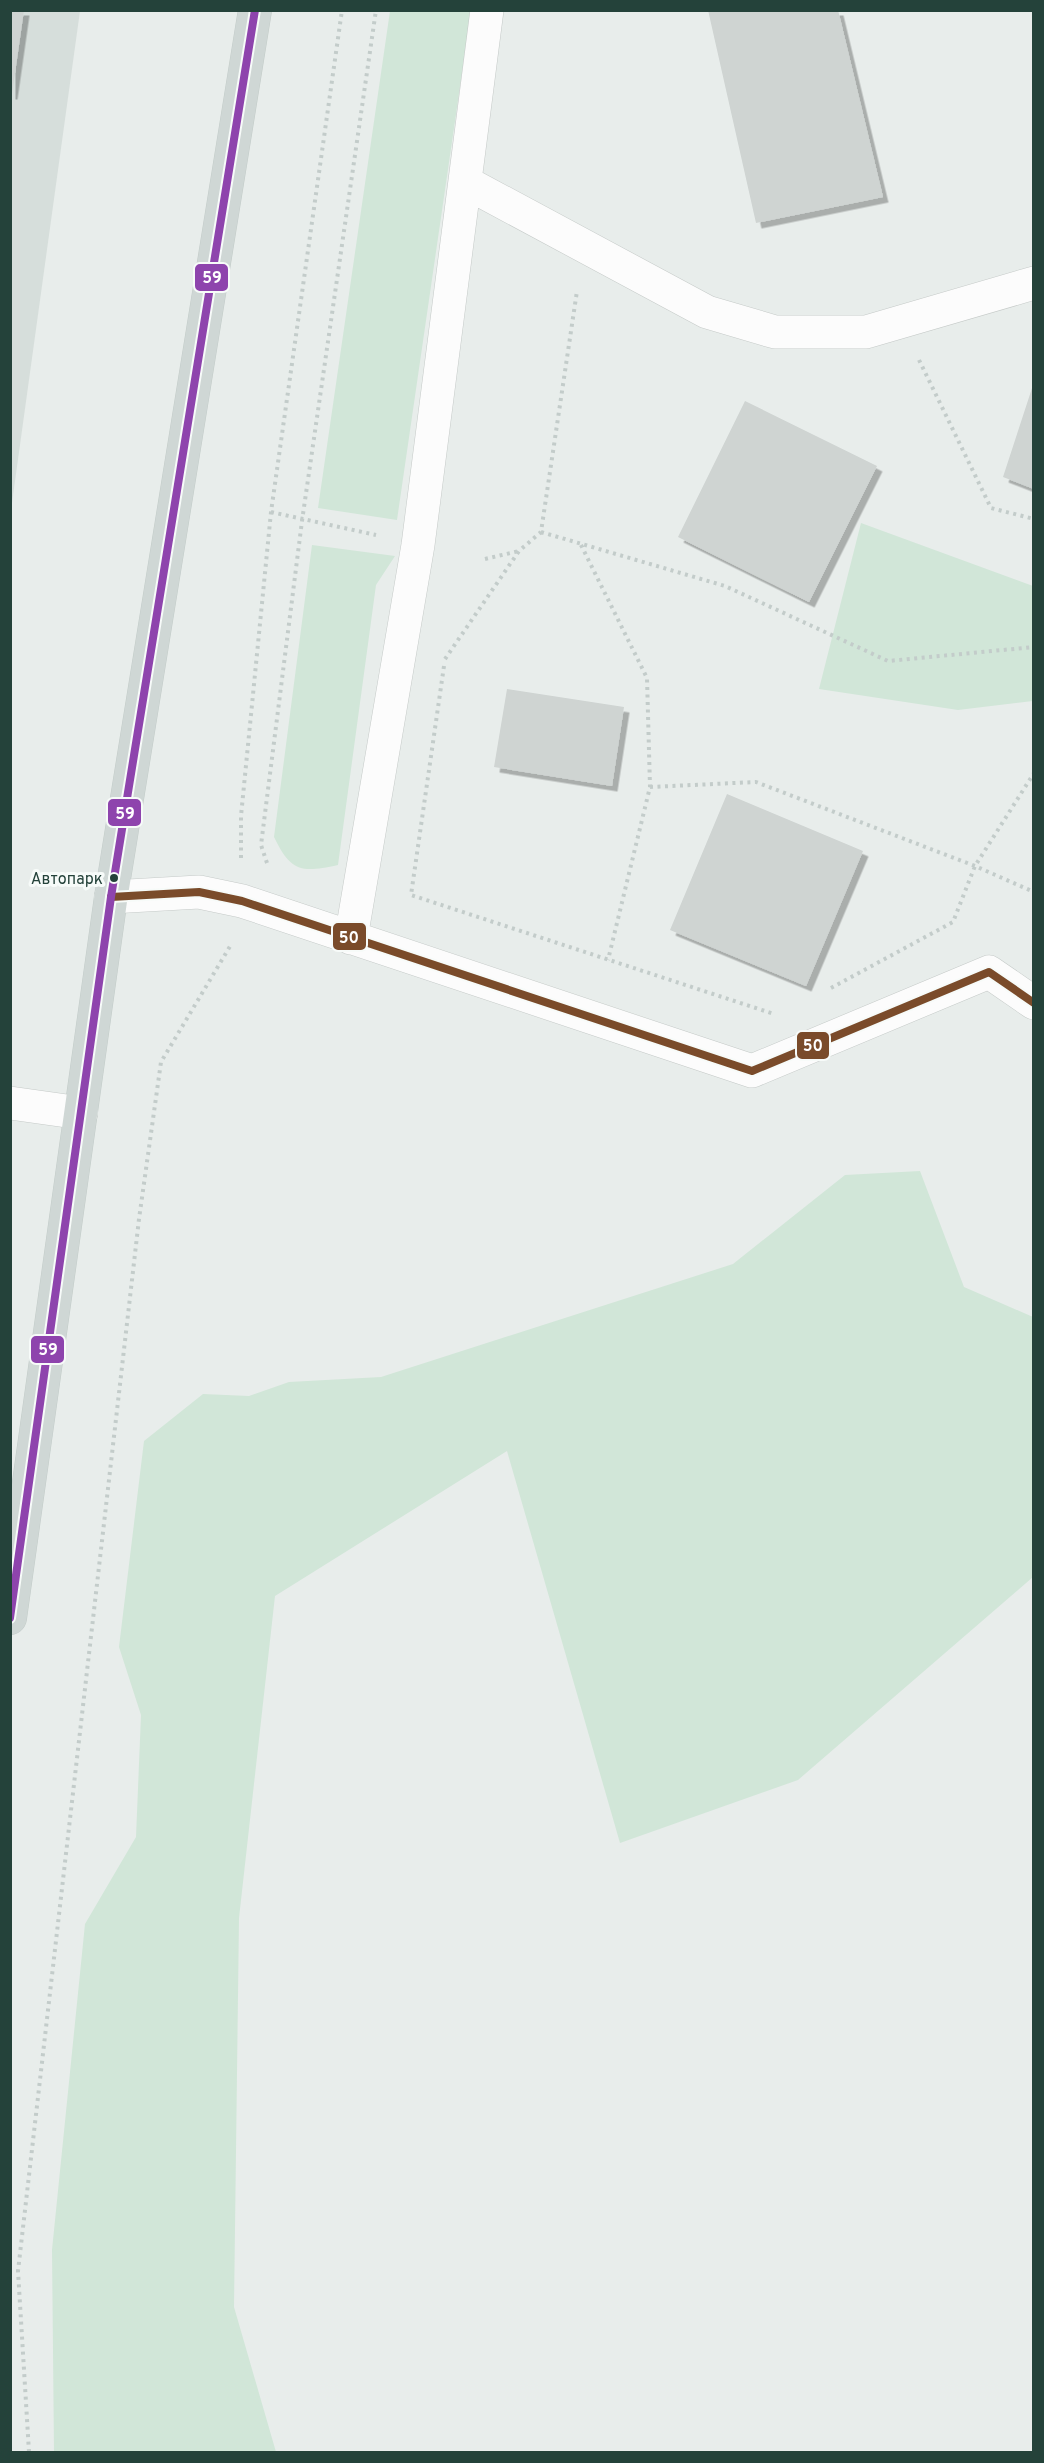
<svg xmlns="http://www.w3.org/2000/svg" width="1044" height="2463" viewBox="0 0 1044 2463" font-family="Overpass,sans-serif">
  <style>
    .built { fill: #d6dedb }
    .green { fill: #d1e6d8 }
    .building { fill: #cfd4d2; filter: url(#shadow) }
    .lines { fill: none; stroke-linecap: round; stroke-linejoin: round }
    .minor-casing { stroke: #c5cac8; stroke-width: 34 }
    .major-casing { stroke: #c3ccc9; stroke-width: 34 }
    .path { stroke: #c3ccca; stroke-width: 4; stroke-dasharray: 3 4.5; stroke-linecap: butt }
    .minor { stroke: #fcfcfc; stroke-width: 33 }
    .major { stroke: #cfd7d5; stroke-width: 33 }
    .bus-1-casing { stroke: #f7fbf9; stroke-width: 12 }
    .bus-2-casing { stroke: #f7fbf9; stroke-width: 12 }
    .bus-1 { stroke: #7a4b2a; stroke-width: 8 }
    .bus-2 { stroke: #8e44ad; stroke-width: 8 }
    .bus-dot { fill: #24423a; stroke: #f7fbf9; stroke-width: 2 }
    .labels { text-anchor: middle; stroke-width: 6; stroke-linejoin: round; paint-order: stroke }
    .bus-label { font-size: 16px; fill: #24423a; stroke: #f7fbf9; text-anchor: end }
    .line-badge { stroke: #f7fbf9; stroke-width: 2 }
    .badge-label { font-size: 16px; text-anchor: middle; font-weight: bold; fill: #fff }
  </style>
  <defs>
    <filter id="shadow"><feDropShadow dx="5.5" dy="5.5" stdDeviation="0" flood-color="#0004"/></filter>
  </defs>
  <rect width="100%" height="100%" fill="#e8edeb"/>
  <path class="built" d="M 11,11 L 80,11 L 11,510 Z"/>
  <path class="green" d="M 390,11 L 471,11 L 397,520 L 318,508 Z
    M 861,523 L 1033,586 L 1033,701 L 958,710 L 819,689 Z
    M 312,545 L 395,556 L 376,585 L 338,865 C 301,873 291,872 274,837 Z
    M 920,1171 L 964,1287 L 1033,1317 L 1033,1577 L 798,1780 L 620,1843 L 507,1451 L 275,1596 L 239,1918 L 234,2307 L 276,2452 L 54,2452 L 52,2250 L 85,1924 L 136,1837 L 141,1715 L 119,1647 L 144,1441 L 203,1394 L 249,1396 L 289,1382 L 381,1377 L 733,1264 L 845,1175 Z"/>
  <path class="building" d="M 10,10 L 24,10 L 12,94 L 10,94 Z
    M 708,10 L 838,10 L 883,197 L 756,223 Z
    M 1034,382 L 1034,489 L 1003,477 Z
    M 745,401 L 877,466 L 809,602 L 678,537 Z
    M 507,689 L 624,707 L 612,786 L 494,767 Z
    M 727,794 L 863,851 L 806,986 L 670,930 Z"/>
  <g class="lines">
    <defs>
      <path id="minor" d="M 465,182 L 707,312 L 775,332 L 866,332 L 1034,283
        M 111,897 L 199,892 L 242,901 L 752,1071 L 989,972 L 1034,1003
        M 351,938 L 418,545 L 487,10
        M 10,1103 L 81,1113"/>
      <path id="major" d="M 10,1618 L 111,897 L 255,10"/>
    </defs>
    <use href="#minor" class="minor-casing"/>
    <use href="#major" class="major-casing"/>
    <path class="path" d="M 919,360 L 991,508 L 1034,519
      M 271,512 L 376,535
      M 541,532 L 725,586 L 888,661 L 1034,647
      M 581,545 L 647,678 L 650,787 L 608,960
      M 485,559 L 519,551
      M 445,659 L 519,551 L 541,532 L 577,291
      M 444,666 L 411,895 L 774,1014
      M 650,787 L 756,782 L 975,866 L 1034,892
      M 241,858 L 241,816 L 271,512 L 342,10
      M 267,863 L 261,845 L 302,521 L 376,10
      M 831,988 L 953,922 L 975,866 L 1034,773
      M 29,2452 L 18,2271 L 139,1219 L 161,1062 L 232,943"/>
    <use href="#minor" class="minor"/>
    <use href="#major" class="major"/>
    <defs>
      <path id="bus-1" d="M 111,897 L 199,892 L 242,901 L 752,1071 L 989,972 L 1034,1003"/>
      <path id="bus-2" d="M 10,1618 L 111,897 L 255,10"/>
    </defs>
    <use href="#bus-1" class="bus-1-casing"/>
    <use href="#bus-2" class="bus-2-casing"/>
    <use href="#bus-1" class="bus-1"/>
    <use href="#bus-2" class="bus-2"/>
  </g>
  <circle class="bus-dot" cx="114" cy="878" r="5"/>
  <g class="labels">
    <g class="bus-label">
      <text x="103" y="884">Автопарк</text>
    </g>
  </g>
  <g class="line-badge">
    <rect x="194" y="263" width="35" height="29" rx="6" fill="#8e44ad"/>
    <rect x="107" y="798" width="35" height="29" rx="6" fill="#8e44ad"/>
    <rect x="332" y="922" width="35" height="29" rx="6" fill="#7a4b2a"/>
    <rect x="796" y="1031" width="34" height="29" rx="6" fill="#7a4b2a"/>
    <rect x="30" y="1335" width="35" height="29" rx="6" fill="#8e44ad"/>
  </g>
  <g class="badge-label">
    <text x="212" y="283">59</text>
    <text x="125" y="819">59</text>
    <text x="349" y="943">50</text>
    <text x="813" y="1051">50</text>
    <text x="48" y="1355">59</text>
  </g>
  <rect width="1044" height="2463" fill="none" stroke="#24423a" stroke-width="24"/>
</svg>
